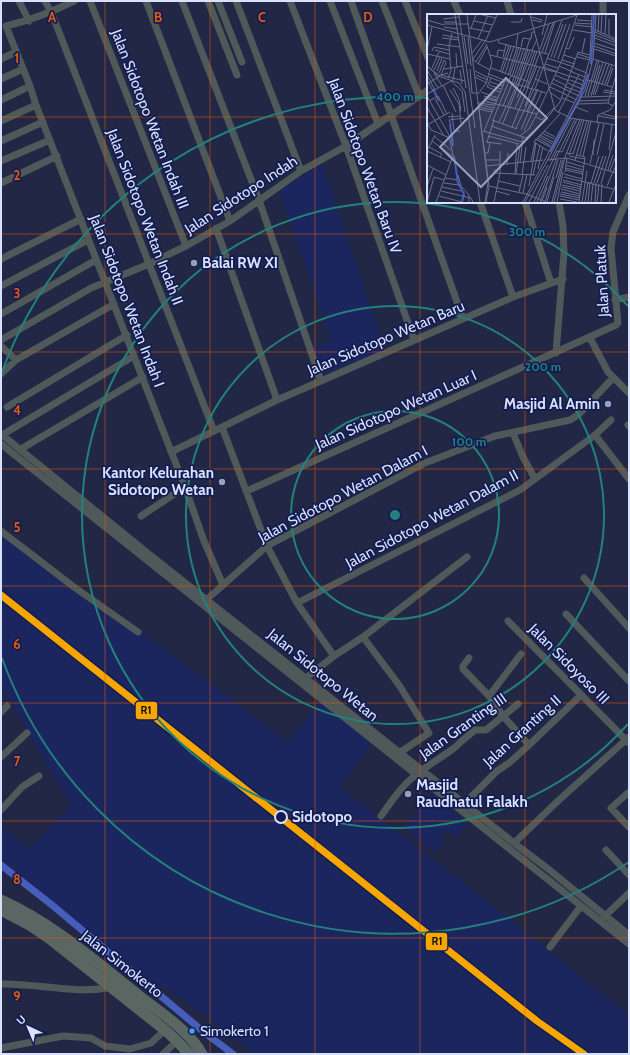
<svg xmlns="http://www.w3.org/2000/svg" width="630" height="1055" viewBox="0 0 630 1055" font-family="Cabin,sans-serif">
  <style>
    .built { fill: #1b265e }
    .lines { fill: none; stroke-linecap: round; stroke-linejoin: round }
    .canal { stroke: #455dbb; stroke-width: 7 }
    .minor { stroke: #505959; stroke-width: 7 }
    .trunk { stroke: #5a6662; stroke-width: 11 }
    .rail-1-casing { stroke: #131d52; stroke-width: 10 }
    .rail-1 { stroke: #f7a600; stroke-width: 7 }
    .grid { fill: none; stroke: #e8590c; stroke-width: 1; stroke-opacity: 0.55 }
    .ring { fill: none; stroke: #23817c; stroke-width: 2 }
    .poi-dot { fill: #98a0bc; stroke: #131d52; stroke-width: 1.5 }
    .stop-dot { fill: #131d52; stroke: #d8e1fd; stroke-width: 2 }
    .bus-dot { fill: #4d9ee5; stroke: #131d52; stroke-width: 1.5 }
    .labels { text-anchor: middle; stroke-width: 3.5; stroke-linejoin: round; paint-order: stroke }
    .bus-label { font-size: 14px; fill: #d8e1fd; stroke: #131d52; text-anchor: start }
    .street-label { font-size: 15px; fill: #d8e1fd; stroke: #131d52 }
    .poi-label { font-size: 15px; font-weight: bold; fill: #d8e1fd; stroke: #131d52; text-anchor: start }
    .stop-label { font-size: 15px; font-weight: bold; fill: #d8e1fd; stroke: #131d52; text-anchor: start }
    .inset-river { fill: none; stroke: #455dbb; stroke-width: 2 }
    .inset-road { fill: none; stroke: #6a718e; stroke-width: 1 }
    .view { fill: #98a0bc; fill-opacity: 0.15; stroke: #98a0bc; stroke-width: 2 }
    .inset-edge { fill: none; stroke: #d8e1fd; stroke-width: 2 }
    .grid-label { font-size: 13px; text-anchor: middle; font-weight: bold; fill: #e8590c; stroke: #131d52; stroke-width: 3.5; stroke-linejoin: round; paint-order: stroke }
    .centre { fill: #23817c; stroke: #131d52; stroke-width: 2 }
    .ring-label { font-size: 12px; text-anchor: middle; font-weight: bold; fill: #23817c; stroke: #131d52; stroke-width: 3.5; stroke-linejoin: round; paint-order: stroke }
    .line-badge { stroke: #131d52; stroke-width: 1.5 }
    .pale-badge-label { font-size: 11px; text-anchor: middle; font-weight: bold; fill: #111 }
  </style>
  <rect width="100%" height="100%" fill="#212744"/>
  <path class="built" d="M 322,163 L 385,350 L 321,375 L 311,348 L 331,340 L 279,190 Z
    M 1,532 L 62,581 L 162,647 L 288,742 L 320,702 L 372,744 L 339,786 L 522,929 L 629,1016 L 629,1054 L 255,1054 L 164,985 L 158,992 L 1,869 L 1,827 L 30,849 L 71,805 L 37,749 L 1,685 Z
    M 432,793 L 468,824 L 458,837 L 447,829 L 440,837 L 444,841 L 434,853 L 404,827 Z"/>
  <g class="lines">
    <path class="canal" d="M 1,865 L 52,905 L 205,1033 L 233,1054"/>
    <path class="minor" d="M 19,1 L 29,21
      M 45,1 L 52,14 L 214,431
      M 90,1 L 186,246
      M 146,1 L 230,221
      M 182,1 L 259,200 L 321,381
      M 208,1 L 237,75
      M 218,1 L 242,62
      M 236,1 L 301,171
      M 290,1 L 346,146 L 414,340
      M 330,1 L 378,124
      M 351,1 L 463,319
      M 382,1 L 419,96
      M 405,1 L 428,58
      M 454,1 L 460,15
      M 507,1 L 511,15
      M 603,1 L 603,15
      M 6,26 L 30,86 L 36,105 L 185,487 L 204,541 L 223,585
      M 6,26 C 31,20 52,12 74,1
      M 1,59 L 16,52
      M 1,79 L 23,69
      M 1,100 L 30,86
      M 1,121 L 36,105
      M 1,141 L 43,122
      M 1,161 L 50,140
      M 1,183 L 57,156
      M 480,202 L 513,297
      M 525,202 L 551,283
      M 216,228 L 277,400
      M 1,259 L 81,219
      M 1,286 L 88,240
      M 615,300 L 629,297
      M 1,314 L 96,260
      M 590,338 L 608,372 L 629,393
      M 1,340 L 91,288 L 149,264 L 186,246 L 230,221 L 301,171 L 346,146 L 428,90
      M 1,346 L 16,360
      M 556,353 L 564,253 L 563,226 L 559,202
      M 1,374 L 16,360 L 114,304
      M 7,407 L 127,335
      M 628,425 L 629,426
      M 222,427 L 267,546 L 297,603 L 334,656
      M 513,433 L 523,457 L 535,479
      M 1,434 L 150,555 L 514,843 L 547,868 L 629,935
      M 2,435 L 134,356
      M 595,435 L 629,479
      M 1,444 L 629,944
      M 21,449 L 143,377
      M 171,452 L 277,400 L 321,381 L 513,297 L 563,279
      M 247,491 L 616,325 L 618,323 L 611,248 L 613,232 L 629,195
      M 141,516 L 185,487
      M 1,531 L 74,587 L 138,632
      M 584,578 L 629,628
      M 205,601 L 267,546 L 425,463 L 495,436 L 570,420 L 578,415 L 613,378
      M 297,603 L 520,490 L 595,435 L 611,420
      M 566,614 L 629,681
      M 508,621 L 629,743
      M 363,637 L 399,685 L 429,733 L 399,753
      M 469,658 L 463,666 L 463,669 L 489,696 L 521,654
      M 306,678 L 334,656 L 363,637 L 467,557
      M 489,696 L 503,716 L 529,745
      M 1,712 L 7,706
      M 1,757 L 27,733
      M 422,770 L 453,749 L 463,740 L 475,730 L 486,730 L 518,704
      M 629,792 L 611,808 L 629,827
      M 464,804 L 497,771 L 509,763 L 529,745 L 581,695
      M 1,810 L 22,787 L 39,776
      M 381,816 C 392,801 402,785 416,775
      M 514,843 L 559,800 L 629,737
      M 606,850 L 629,875
      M 605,916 L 629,893
      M 550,947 L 581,906
      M 1,984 C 37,983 76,995 111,987
      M 1,1048 L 63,1036 L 91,1038 L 105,1046 L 130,1049 L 151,1043 L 165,1030
      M 163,1054 L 177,1041"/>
    <path class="trunk" d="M 1,900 C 52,923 94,960 137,994 C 158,1011 189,1030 202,1054
      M 1,910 L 31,926 L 50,939 L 165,1030 L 177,1041 L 189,1054"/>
    <defs>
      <path id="rail-1" d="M 1,595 L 537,1021 L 584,1054"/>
    </defs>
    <use href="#rail-1" class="rail-1-casing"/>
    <use href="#rail-1" class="rail-1"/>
  </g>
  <path class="grid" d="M 105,1 L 105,1054M 210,1 L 210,1054M 315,1 L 315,1054M 420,1 L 420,1054M 525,1 L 525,15M 1,117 L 428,117M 615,117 L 629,117M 525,202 L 525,1054M 1,234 L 629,234M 1,352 L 629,352M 1,469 L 629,469M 1,586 L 629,586M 1,703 L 629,703M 1,821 L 629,821M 1,938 L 629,938"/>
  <g class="ring">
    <circle cx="395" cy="515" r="104"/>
    <circle cx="395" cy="515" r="209"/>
    <path d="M628 724A313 313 0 1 1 628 306"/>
    <path d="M629 862A418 418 0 0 1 2 658M2 372A418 418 0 0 1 428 98"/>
  </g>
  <g class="poi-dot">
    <circle cx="194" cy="263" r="4"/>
    <circle cx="608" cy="404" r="4"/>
    <circle cx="222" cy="482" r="4"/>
    <circle cx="408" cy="794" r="4"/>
  </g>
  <circle class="stop-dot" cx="281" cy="817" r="6"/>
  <circle class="bus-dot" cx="192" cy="1031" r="3.5"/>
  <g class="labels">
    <g class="bus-label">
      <text x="200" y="1036">Simokerto 1</text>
    </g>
    <g class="street-label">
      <text transform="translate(150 119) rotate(69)" y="5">Jalan Sidotopo Wetan Indah III</text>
      <text transform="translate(365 166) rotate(70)" y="5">Jalan Sidotopo Wetan Baru IV</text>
      <text transform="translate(241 195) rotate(-33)" y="5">Jalan Sidotopo Indah</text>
      <text transform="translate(145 217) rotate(69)" y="5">Jalan Sidotopo Wetan Indah II</text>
      <text transform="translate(602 281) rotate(-93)" y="5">Jalan Platuk</text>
      <text transform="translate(127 301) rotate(69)" y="5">Jalan Sidotopo Wetan Indah I</text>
      <text transform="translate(386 338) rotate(-23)" y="5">Jalan Sidotopo Wetan Baru</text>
      <text transform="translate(396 410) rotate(-24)" y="5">Jalan Sidotopo Wetan Luar I</text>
      <text transform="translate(343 494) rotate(-28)" y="5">Jalan Sidotopo Wetan Dalam I</text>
      <text transform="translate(432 519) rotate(-28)" y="5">Jalan Sidotopo Wetan Dalam II</text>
      <text transform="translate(569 664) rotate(45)" y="5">Jalan Sidoyoso III</text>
      <text transform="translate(323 675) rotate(39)" y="5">Jalan Sidotopo Wetan</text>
      <text transform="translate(463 726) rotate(-35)" y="5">Jalan Granting III</text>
      <text transform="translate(522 731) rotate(-42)" y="5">Jalan Granting II</text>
      <text transform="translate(122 964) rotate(38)" y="5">Jalan Simokerto</text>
    </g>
    <g class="poi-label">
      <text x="202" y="268">Balai RW XI</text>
      <text x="600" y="409" text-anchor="end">Masjid Al Amin</text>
      <text x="214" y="478" text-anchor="end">Kantor Kelurahan<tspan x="214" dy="17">Sidotopo Wetan</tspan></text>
      <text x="416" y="790">Masjid<tspan x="416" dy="17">Raudhatul Falakh</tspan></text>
    </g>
    <g class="stop-label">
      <text x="292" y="822">Sidotopo</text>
    </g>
  </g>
  <g transform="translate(427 14)">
    <rect width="189" height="189" fill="#212744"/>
    <path class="inset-river" d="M 164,50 L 167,1M 6,75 L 12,87M 23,110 L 26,132M 123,138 L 152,86 L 161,60M 27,142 L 31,169 L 37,180 L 35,188"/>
    <path class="inset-road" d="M 28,1 L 39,74M 32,1 L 48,114M 40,1 L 51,88M 55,1 L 69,4M 103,1 L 128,96 L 143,104 L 189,111M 104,3 L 115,6 L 114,8 L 105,6M 16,5 L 32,3M 0,6 L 17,11M 150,6 L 165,7M 47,7 L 66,11M 17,8 L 30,8M 84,8 L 94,8 L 95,4M 148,9 L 165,10M 17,10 L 42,10M 0,11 L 63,28 L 150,1M 148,11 L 165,13M 17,13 L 31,15M 42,14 L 63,18M 44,14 L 49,1M 146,16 L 165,19M 168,16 L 189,25M 171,17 L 172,1M 168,18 L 189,27M 174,18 L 175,1M 178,20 L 179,1M 16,21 L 32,24M 115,21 L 120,1M 168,21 L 189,29M 182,21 L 182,5M 37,22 L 41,50M 41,23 L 44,52M 15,24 L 32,26M 168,24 L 189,32M 51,25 L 61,1M 71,25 L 72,29 L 81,31M 167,29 L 189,36M 10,30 L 33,33M 89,32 L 91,20M 167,32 L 189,40M 94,33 L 96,24 L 104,25 L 105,18 L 108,18M 139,34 L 142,35 L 147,23M 113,35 L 122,10M 167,35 L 189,42M 0,36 L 5,13M 8,36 L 22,40M 105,36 L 110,25M 5,37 L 7,33 L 22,36M 115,38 L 126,9M 29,39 L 30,54M 45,39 L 55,26M 118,39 L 128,7M 155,39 L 158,24M 0,40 L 23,45M 151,40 L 163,44M 63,41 L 117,54M 137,41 L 149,45M 70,42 L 71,36 L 78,37M 76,43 L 79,31 L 121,40M 124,43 L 136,10M 150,43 L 163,46M 120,44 L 147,53M 127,44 L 139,10M 46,45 L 59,26 L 70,1M 131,45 L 143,10M 166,45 L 189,52M 17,46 L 19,48 L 14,61 L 21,59M 46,46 L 49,48 L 60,30M 135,46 L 148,50M 50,49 L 63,56M 51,50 L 60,33M 118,50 L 131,54M 0,52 L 13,62 L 0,70M 0,52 L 11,62 L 32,69 L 38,78 L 53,188M 132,52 L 146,58M 117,53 L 135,6M 117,53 L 144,63M 5,54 L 12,38M 64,54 L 102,68M 147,54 L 160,59M 17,55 L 36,52M 43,55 L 45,79 L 50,79M 117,55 L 129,58M 0,56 L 11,74M 7,56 L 13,43M 33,56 L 35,70M 10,57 L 15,44M 48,57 L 60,63M 73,58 L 82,32M 145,58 L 158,63M 7,59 L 15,72M 12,59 L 17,46M 75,59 L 84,32M 62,60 L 82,68 L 119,79M 78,60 L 87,32M 0,61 L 8,76M 13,61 L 38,67M 49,61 L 61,66M 81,61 L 90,33M 83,61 L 92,33M 128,61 L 142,67M 85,62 L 94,34M 144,62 L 157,67M 48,63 L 60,69M 62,63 L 77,69M 21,64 L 24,57 L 22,32 L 25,19M 64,64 L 60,73 L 73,78M 108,65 L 120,70M 126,65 L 140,72M 0,66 L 6,77M 143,66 L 156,71M 161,66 L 185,73M 24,67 L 35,77 L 38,98M 164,67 L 170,46M 166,67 L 172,47M 63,68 L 76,72M 85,69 L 97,34M 125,69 L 152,82M 141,69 L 155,75M 59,70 L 65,48 L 60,32M 87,70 L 103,25M 175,70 L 182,50M 178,70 L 185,51M 16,71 L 29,98M 62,71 L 74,75M 89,71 L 101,35M 91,71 L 103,36M 180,71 L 186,54M 95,72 L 108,37M 98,73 L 110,37M 100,73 L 113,38M 123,73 L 150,86M 139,73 L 153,78M 26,74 L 32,85 L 34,97M 105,74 L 113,53M 108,75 L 116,54M 23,76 L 32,90 L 34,109M 177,76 L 189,78M 54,78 L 71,84M 176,78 L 189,80M 124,79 L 134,86M 0,80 L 26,66 L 28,54M 51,80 L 60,68M 166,81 L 176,48M 168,81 L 179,49M 0,82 L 22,121 L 26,142 L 9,188M 57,82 L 70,86M 158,82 L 163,66M 161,82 L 165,67M 164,82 L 173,51M 155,83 L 189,82M 57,84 L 69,87M 90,84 L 95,72M 135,84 L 148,89M 8,85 L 17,101M 2,87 L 11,82 L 20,100M 57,87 L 110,100M 152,87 L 181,86M 51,89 L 67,91M 181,89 L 189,61M 151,90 L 181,89 L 186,92M 54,91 L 66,94M 76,92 L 85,70M 98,92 L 105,74M 0,93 L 17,122M 52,93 L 65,96M 80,93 L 90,71M 149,93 L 161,98M 88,94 L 98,73M 52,95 L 65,98M 100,97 L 110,75M 25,99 L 27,117 L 33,117M 131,99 L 152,61M 176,100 L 189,103M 171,102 L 189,105M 21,103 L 33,102M 109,103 L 115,106 L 127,94M 65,106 L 90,115M 66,106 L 84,62M 0,108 L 4,116 L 23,124M 72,108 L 79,93M 76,109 L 106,36M 170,109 L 171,101 L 183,96 L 189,87M 0,111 L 23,98M 24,111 L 22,106 L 37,104M 64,112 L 99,124 L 116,109 L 133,88 L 151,38 L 163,41M 85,113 L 110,52M 89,114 L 107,75M 94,116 L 111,75M 56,117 L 95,128M 57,117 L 78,67M 97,117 L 115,77M 117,117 L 128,123M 115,119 L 127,125M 113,121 L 126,128M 7,122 L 24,136M 61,122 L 92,130M 93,122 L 102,115 L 112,96 L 135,46 L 150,1M 111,122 L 125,130M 110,124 L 124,132M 108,125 L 123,133M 5,127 L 25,142M 59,128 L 75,130M 60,128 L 67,106M 2,133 L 15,140 L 13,143M 182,136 L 185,110M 0,137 L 24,148M 0,137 L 8,121M 121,137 L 107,128 L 133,100M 58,139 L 61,139 L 63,129M 139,139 L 146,140 L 157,106M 142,141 L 155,105M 150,141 L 158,143 L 152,188M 153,141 L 162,107M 166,141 L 167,126 L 169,126M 170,141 L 177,110M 142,142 L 158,145M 156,142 L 164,107M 59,146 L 73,146M 120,146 L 140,144 L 189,159M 128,146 L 148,105M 148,146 L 160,106M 123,147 L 145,104M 104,148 L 108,128M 140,148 L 157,153M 93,149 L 96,123M 163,150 L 172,109M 0,151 L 19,161M 80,151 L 81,139M 139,151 L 156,156M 60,152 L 116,146M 138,154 L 156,158M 68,155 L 68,159 L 108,161M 111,155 L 116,133M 138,156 L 156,160M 181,156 L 186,141M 183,157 L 189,142M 138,158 L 140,144M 88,160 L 90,130M 89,160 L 93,132M 137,160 L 155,165M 31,161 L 34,172 L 42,181 L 42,188M 95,161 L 99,133M 106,161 L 113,131M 137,163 L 186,175M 18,164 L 30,166M 129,164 L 134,146M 136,166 L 155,171M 71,167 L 93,172M 136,168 L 154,173M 17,169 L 32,171M 164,169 L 172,142M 167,169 L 176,142M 170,169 L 179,142M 174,170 L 189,118M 135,171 L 154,175M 0,172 L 6,155M 62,172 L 99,180 L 119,188M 102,172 L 109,129M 180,172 L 189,151M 15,173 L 34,177M 135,173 L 153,177M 134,175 L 153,180M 14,177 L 44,184 L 46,188M 69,177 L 83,181M 92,178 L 96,161M 134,178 L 153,182M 96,179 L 100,160M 133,180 L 153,184M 12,182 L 35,188M 133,182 L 152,186M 133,185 L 150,188M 115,187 L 120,173M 0,188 L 7,163 L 17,166M 58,188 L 61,169 L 51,88 L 62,172 L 59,188M 67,188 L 73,159 L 73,137M 96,188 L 154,76 L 163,44 L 165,1M 98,188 L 158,76 L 166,45 L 169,1M 102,188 L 121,151M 107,188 L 130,137 L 135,138 L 150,105M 110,188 L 121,162M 113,188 L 129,146M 118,188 L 131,146M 120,188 L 127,163M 125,188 L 136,146M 127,188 L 138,143 L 153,105M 130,188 L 136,158M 155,188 L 160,157M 158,188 L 161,168M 161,188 L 163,168M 164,188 L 166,169M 168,188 L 169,169M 170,188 L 172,170M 174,188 L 175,170M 182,188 L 189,170"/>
    <path class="view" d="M 79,64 L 120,104 L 54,173 L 13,133 Z"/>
    <rect width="189" height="189" class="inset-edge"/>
  </g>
  <g class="grid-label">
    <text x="52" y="22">A</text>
    <text x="158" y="22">B</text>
    <text x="262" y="22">C</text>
    <text x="368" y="22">D</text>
    <text x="17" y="63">1</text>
    <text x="17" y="180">2</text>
    <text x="17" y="298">3</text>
    <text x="17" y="415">4</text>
    <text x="17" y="532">5</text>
    <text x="17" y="649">6</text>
    <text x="17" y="766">7</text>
    <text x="17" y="884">8</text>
    <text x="17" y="1001">9</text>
  </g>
  <circle cx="395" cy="515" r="6" class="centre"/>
  <g class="ring-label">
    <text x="395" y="101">400 m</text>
    <text x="527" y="236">300 m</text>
    <text x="543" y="371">200 m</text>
    <text x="469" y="446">100 m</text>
  </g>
  <g class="line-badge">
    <rect x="135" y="701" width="23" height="19" rx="4" fill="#f7a600"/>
    <rect x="425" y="932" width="23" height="19" rx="4" fill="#f7a600"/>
  </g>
  <g class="pale-badge-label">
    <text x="146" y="714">R1</text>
    <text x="437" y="945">R1</text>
  </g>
  <rect width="630" height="1055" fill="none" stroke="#d8e1fd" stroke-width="4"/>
  <g transform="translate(28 1027) rotate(316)" stroke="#131d52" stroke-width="3" paint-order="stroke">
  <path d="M0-3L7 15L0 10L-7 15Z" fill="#d8e1fd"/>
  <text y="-6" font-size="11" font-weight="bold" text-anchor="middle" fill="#d8e1fd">U</text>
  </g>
</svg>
